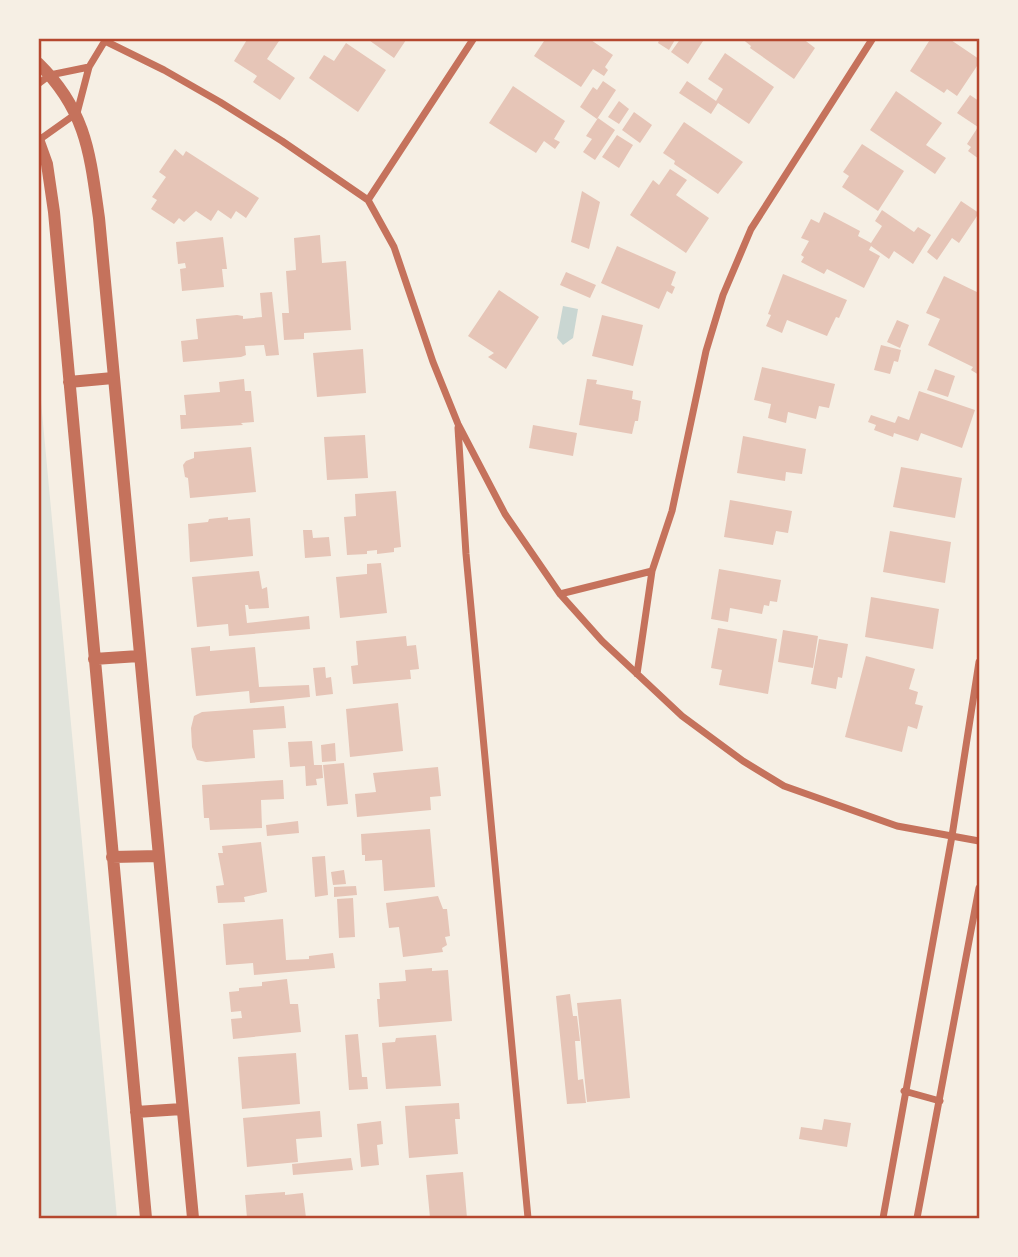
<svg xmlns="http://www.w3.org/2000/svg" width="1018" height="1257" viewBox="0 0 1018 1257" font-family="Lato,sans-serif">
  <style>
    .green { fill: #e2e4dc }
    .water { fill: #c9d6d2 }
    .building { fill: #e6c5b7 }
    .lines { fill: none; stroke-linecap: round; stroke-linejoin: round }
    .minor { stroke: #c5725c; stroke-width: 7 }
    .tertiary { stroke: #c5725c; stroke-width: 12 }
    .neatline { fill: none; stroke: #b5482f; stroke-width: 2.5 }
  </style>
  <rect width="100%" height="100%" fill="#f6efe4"/>
  <path class="green" d="M 39,380 L 117,1218 L 39,1218 Z"/>
  <path class="water" d="M 563,306 L 578,309 L 573,338 L 563,345 L 557,338 Z"/>
  <path class="building" d="M 248,38 L 281,38 L 267,59 L 295,78 L 280,100 L 253,82 L 257,76 L 234,61 Z
    M 366,38 L 404,38 L 406,40 L 394,58 Z
    M 546,38 L 588,38 L 613,55 L 605,67 L 608,70 L 604,76 L 593,69 L 581,87 L 534,56 Z
    M 660,38 L 676,38 L 669,50 L 658,43 Z
    M 681,38 L 705,38 L 688,64 L 671,52 Z
    M 741,38 L 802,38 L 815,48 L 794,79 L 750,48 L 751,46 Z
    M 931,38 L 948,38 L 979,59 L 979,63 L 957,96 L 947,89 L 944,93 L 910,71 Z
    M 346,43 L 386,70 L 358,112 L 309,78 L 324,55 L 334,61 Z
    M 725,53 L 774,87 L 749,124 L 718,103 L 711,114 L 679,93 L 687,81 L 716,101 L 723,89 L 708,79 Z
    M 603,81 L 616,90 L 597,119 L 580,107 L 593,87 L 597,90 Z
    M 513,86 L 565,121 L 554,139 L 560,142 L 555,149 L 544,141 L 536,153 L 489,123 Z
    M 896,91 L 942,123 L 926,145 L 946,158 L 935,174 L 870,130 Z
    M 970,95 L 979,101 L 979,159 L 968,151 L 971,147 L 967,144 L 978,127 L 957,113 Z
    M 619,101 L 629,109 L 619,124 L 608,117 Z
    M 634,112 L 652,125 L 640,143 L 622,130 Z
    M 598,118 L 615,130 L 595,160 L 583,152 L 592,139 L 586,136 Z
    M 684,122 L 743,162 L 718,194 L 674,164 L 675,161 L 663,153 Z
    M 617,135 L 633,145 L 619,168 L 602,157 Z
    M 862,144 L 904,171 L 878,211 L 842,187 L 849,176 L 843,172 Z
    M 175,149 L 183,156 L 186,151 L 259,198 L 246,218 L 236,211 L 231,219 L 218,210 L 211,221 L 196,211 L 184,222 L 179,218 L 174,224 L 151,209 L 157,200 L 152,197 L 166,177 L 159,172 Z
    M 670,169 L 687,180 L 676,195 L 709,218 L 686,253 L 630,215 L 653,180 L 659,185 Z
    M 582,191 L 600,202 L 589,249 L 571,242 Z
    M 961,201 L 979,213 L 959,243 L 952,238 L 937,260 L 927,252 Z
    M 882,210 L 914,232 L 918,227 L 931,235 L 913,264 L 894,251 L 889,259 L 871,246 L 869,250 L 880,256 L 864,288 L 827,269 L 824,274 L 801,262 L 804,257 L 801,255 L 809,241 L 801,238 L 811,219 L 819,223 L 824,212 L 860,231 L 858,236 L 871,243 L 882,226 L 875,221 Z
    M 320,235 L 322,263 L 346,261 L 351,330 L 304,333 L 304,339 L 284,340 L 282,313 L 289,313 L 286,271 L 296,270 L 294,238 Z
    M 223,237 L 227,269 L 222,269 L 224,287 L 182,291 L 180,269 L 186,268 L 185,263 L 178,264 L 176,242 Z
    M 617,246 L 676,272 L 671,285 L 675,287 L 672,294 L 667,291 L 659,309 L 601,283 Z
    M 566,272 L 596,285 L 590,298 L 560,285 Z
    M 783,274 L 847,300 L 839,318 L 836,317 L 827,336 L 787,320 L 782,333 L 766,326 L 771,315 L 768,314 Z
    M 944,276 L 979,293 L 979,375 L 971,370 L 973,367 L 928,345 L 940,319 L 926,313 Z
    M 499,290 L 539,317 L 506,369 L 488,357 L 494,353 L 468,336 Z
    M 272,292 L 279,355 L 266,356 L 264,345 L 245,346 L 246,355 L 241,357 L 183,362 L 181,341 L 198,339 L 196,319 L 237,315 L 243,316 L 243,319 L 262,317 L 260,293 Z
    M 602,315 L 643,325 L 633,366 L 592,356 Z
    M 897,320 L 909,325 L 900,348 L 887,342 Z
    M 881,345 L 901,350 L 898,362 L 894,361 L 890,374 L 874,370 Z
    M 363,349 L 366,393 L 317,397 L 313,353 Z
    M 762,367 L 835,384 L 829,408 L 819,406 L 816,419 L 788,412 L 786,423 L 768,418 L 771,404 L 754,400 Z
    M 935,369 L 955,376 L 948,397 L 927,390 Z
    M 244,379 L 245,391 L 251,391 L 254,422 L 241,423 L 243,425 L 181,429 L 180,415 L 186,415 L 184,395 L 220,392 L 219,382 Z
    M 587,379 L 597,380 L 596,384 L 633,391 L 632,399 L 641,401 L 638,421 L 635,421 L 632,434 L 579,425 Z
    M 919,391 L 975,410 L 962,448 L 921,433 L 918,441 L 894,433 L 893,437 L 874,430 L 876,425 L 868,422 L 871,415 L 895,423 L 898,416 L 909,420 Z
    M 533,425 L 577,433 L 573,456 L 529,448 Z
    M 365,435 L 368,478 L 327,480 L 324,437 Z
    M 743,436 L 806,449 L 802,474 L 786,472 L 785,481 L 737,473 Z
    M 251,447 L 256,492 L 190,498 L 188,478 L 185,477 L 183,465 L 186,461 L 194,458 L 194,452 Z
    M 901,467 L 962,478 L 955,518 L 893,507 Z
    M 396,491 L 401,547 L 394,548 L 394,552 L 377,554 L 377,550 L 367,551 L 367,554 L 347,555 L 344,517 L 356,516 L 355,494 Z
    M 730,500 L 792,511 L 788,533 L 776,531 L 773,545 L 724,537 Z
    M 228,517 L 228,520 L 250,518 L 253,556 L 190,562 L 188,524 L 208,522 L 209,519 Z
    M 303,530 L 312,530 L 313,538 L 329,537 L 331,556 L 305,558 Z
    M 890,531 L 951,542 L 945,583 L 883,572 Z
    M 381,563 L 387,613 L 340,618 L 336,577 L 367,574 L 367,564 Z
    M 719,569 L 781,580 L 777,602 L 770,601 L 769,606 L 764,605 L 762,614 L 730,608 L 728,622 L 711,619 Z
    M 259,571 L 262,589 L 267,587 L 269,608 L 249,609 L 248,605 L 245,605 L 247,623 L 309,616 L 310,629 L 229,636 L 228,624 L 197,627 L 192,577 Z
    M 871,597 L 939,609 L 933,649 L 865,637 Z
    M 718,628 L 777,639 L 768,694 L 719,685 L 722,670 L 711,668 Z
    M 783,630 L 818,636 L 813,668 L 778,662 Z
    M 406,636 L 407,646 L 416,645 L 419,669 L 410,670 L 411,679 L 353,684 L 351,666 L 358,665 L 356,641 Z
    M 819,639 L 848,644 L 842,678 L 838,677 L 836,689 L 811,684 Z
    M 210,646 L 210,651 L 255,647 L 259,687 L 309,685 L 310,697 L 250,703 L 249,691 L 196,696 L 191,648 Z
    M 866,656 L 915,669 L 909,689 L 918,692 L 915,704 L 923,706 L 917,729 L 908,726 L 902,752 L 845,737 Z
    M 325,667 L 326,678 L 331,677 L 333,694 L 316,696 L 313,668 Z
    M 398,703 L 403,751 L 350,757 L 346,709 Z
    M 284,706 L 286,728 L 253,730 L 255,758 L 206,762 L 197,760 L 192,747 L 191,728 L 194,716 L 202,712 Z
    M 312,741 L 314,765 L 322,765 L 323,778 L 316,779 L 317,785 L 306,786 L 305,766 L 290,767 L 288,742 Z
    M 335,743 L 336,761 L 322,762 L 321,745 Z
    M 344,763 L 348,804 L 327,806 L 323,765 Z
    M 438,767 L 441,796 L 430,797 L 431,810 L 357,817 L 355,794 L 376,792 L 373,773 Z
    M 283,780 L 284,799 L 261,800 L 262,828 L 210,830 L 209,818 L 204,818 L 202,785 Z
    M 298,821 L 299,833 L 267,836 L 266,825 Z
    M 430,829 L 435,887 L 384,891 L 382,860 L 365,861 L 365,855 L 362,855 L 361,834 Z
    M 261,842 L 267,892 L 244,897 L 245,902 L 218,903 L 216,886 L 224,885 L 218,853 L 223,853 L 222,846 Z
    M 325,856 L 328,895 L 315,897 L 312,857 Z
    M 344,870 L 346,884 L 333,885 L 331,872 Z
    M 356,886 L 357,895 L 334,897 L 334,887 Z
    M 438,896 L 443,909 L 447,909 L 450,936 L 445,937 L 447,945 L 442,948 L 443,952 L 403,957 L 399,927 L 389,928 L 386,903 Z
    M 353,898 L 355,937 L 339,938 L 337,899 Z
    M 283,919 L 286,960 L 309,959 L 309,956 L 333,953 L 335,968 L 254,975 L 253,963 L 226,965 L 223,924 Z
    M 432,968 L 432,971 L 448,970 L 452,1021 L 379,1027 L 377,999 L 380,999 L 379,983 L 406,981 L 405,970 Z
    M 287,979 L 290,1004 L 298,1004 L 301,1032 L 233,1039 L 231,1019 L 242,1018 L 241,1011 L 231,1012 L 229,992 L 239,991 L 239,988 L 262,986 L 262,982 Z
    M 570,994 L 573,1016 L 577,1016 L 580,1041 L 575,1041 L 578,1080 L 583,1079 L 586,1103 L 567,1104 L 556,996 Z
    M 621,999 L 630,1098 L 587,1102 L 577,1003 Z
    M 358,1034 L 362,1077 L 367,1077 L 368,1089 L 349,1090 L 345,1035 Z
    M 436,1035 L 441,1086 L 386,1089 L 382,1043 L 395,1042 L 396,1038 Z
    M 296,1053 L 300,1104 L 242,1109 L 238,1057 Z
    M 459,1103 L 460,1119 L 455,1119 L 458,1154 L 409,1158 L 405,1106 Z
    M 320,1111 L 322,1137 L 296,1139 L 298,1162 L 247,1167 L 243,1118 Z
    M 824,1119 L 851,1123 L 847,1147 L 799,1139 L 801,1127 L 822,1130 Z
    M 381,1121 L 383,1144 L 377,1145 L 379,1165 L 361,1167 L 357,1124 Z
    M 351,1158 L 353,1170 L 293,1175 L 292,1164 Z
    M 463,1172 L 467,1218 L 430,1218 L 426,1175 Z
    M 285,1192 L 285,1195 L 303,1193 L 306,1218 L 247,1218 L 245,1195 Z"/>
  <g class="lines">
    <path class="minor" d="M 105,41 L 164,70 L 220,102 L 282,141 L 368,200 L 394,247 L 433,362 L 458,424 L 505,514 L 560,594 L 602,641 L 682,716 L 743,761 L 784,786 L 897,826 L 979,841
      M 38,84 L 50,75 L 89,67
      M 39,140 L 77,113 L 89,67 L 106,39
      M 368,200 L 474,38
      M 458,428 L 466,554 L 528,1218
      M 560,594 L 652,571 L 672,511 L 706,351 L 723,295 L 751,229 L 873,38
      M 637,674 L 652,571
      M 904,1091 L 940,1101
      M 883,1218 L 952,836 L 979,662
      M 917,1218 L 979,888"/>
    <path class="tertiary" d="M 38,63 C 87,111 90,155 99,218 L 193,1218
      M 38,139 L 47,164 L 54,212 L 146,1218
      M 69,382 L 113,378
      M 94,659 L 139,656
      M 112,857 L 159,856
      M 136,1112 L 182,1109"/>
  </g>
  <rect width="1018" height="1257" fill="none" stroke="#f6efe4" stroke-width="80"/>
  <rect x="40" y="40" width="938" height="1177" class="neatline"/>
</svg>
